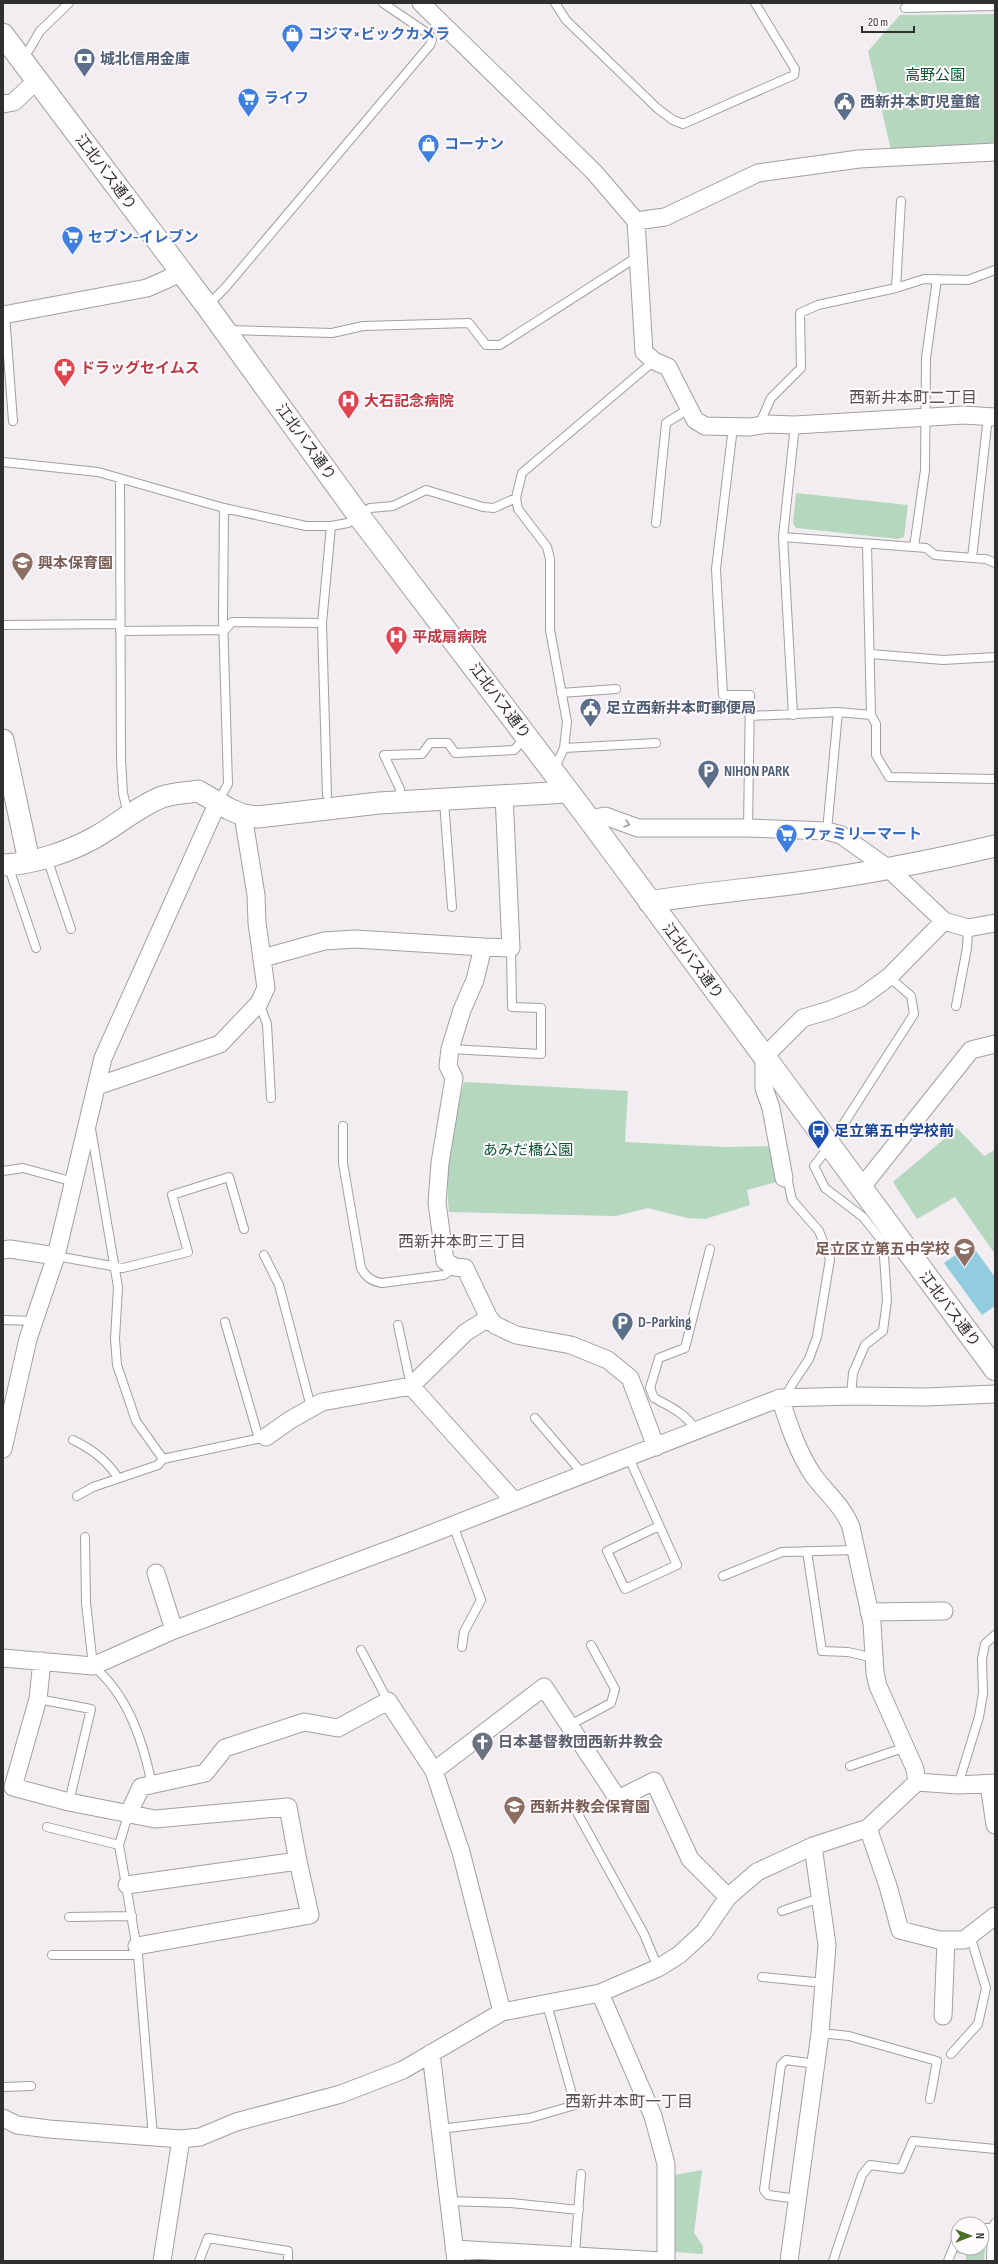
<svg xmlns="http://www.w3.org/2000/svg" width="998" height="2264" viewBox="0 0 998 2264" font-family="'Sofia Sans Condensed','Noto Sans JP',sans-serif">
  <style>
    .green { fill: #b4d7be }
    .water { fill: #91ccdf }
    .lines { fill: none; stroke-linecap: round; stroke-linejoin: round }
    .service-casing { stroke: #a39ea2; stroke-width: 10 }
    .minor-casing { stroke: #a39ea2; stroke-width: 19 }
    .tertiary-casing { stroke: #a39ea2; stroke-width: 23 }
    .primary-casing { stroke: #a39ea2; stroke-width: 24 }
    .service { stroke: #fff; stroke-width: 8 }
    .minor { stroke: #fff; stroke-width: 17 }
    .tertiary { stroke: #fff; stroke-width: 21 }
    .primary { stroke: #fff; stroke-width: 22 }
    .oneway { stroke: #989798 }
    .labels { text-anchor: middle; stroke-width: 4; stroke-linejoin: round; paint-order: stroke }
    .shop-label { font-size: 15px; font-weight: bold; fill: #366cbe; stroke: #fffafe; text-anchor: start }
    .service-label { font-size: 15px; font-weight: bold; fill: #4e5e75; stroke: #fffafe; text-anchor: start }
    .park-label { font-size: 15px; fill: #07562f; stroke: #fffafe }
    .street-label { font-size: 15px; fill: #302f30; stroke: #fffafe }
    .health-label { font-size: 15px; font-weight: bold; fill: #be3a42; stroke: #fffafe; text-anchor: start }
    .education-label { font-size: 15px; font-weight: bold; fill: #785e54; stroke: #fffafe; text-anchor: start }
    .transit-label { font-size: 15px; font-weight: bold; fill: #164399; stroke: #fffafe; text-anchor: start }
    .worship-label { font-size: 15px; font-weight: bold; fill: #5b616d; stroke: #fffafe; text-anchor: start }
    .neighbourhood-label { font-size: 16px; fill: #565356; stroke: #fffafe }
  </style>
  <rect width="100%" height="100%" fill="#f2edf1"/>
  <path class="green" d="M 995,14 L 995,145 L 891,150 L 868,51 L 900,15 Z
    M 796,493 L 908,505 L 904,537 L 898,539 L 796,528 L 793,523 Z
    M 464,1082 L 628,1091 L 625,1142 L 724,1147 L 774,1146 L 780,1181 L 747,1190 L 750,1205 L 705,1219 L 687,1218 L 648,1208 L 616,1216 L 449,1212 C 444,1170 453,1123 464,1082 Z
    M 957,1128 L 984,1156 L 995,1150 L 995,1254 L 955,1197 L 917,1219 L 893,1182 Z
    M 702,2170 L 694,2233 L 703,2246 L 703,2254 L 674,2252 L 674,2175 Z
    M 982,2232 L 986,2239 L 984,2261 L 966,2261 L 966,2254 L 955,2253 L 958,2246 L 958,2248 L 982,2248 Z"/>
  <path class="water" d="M 971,1244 L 995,1277 L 995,1306 L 982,1315 L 944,1263 Z"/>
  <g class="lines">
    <defs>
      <path id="service" d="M 555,3 L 566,20 L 658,109 L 673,120 L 683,124 L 794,75 L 795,69 L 755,3
        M 905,8 L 995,6
        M 21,57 L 29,50 L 40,31 L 69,3
        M 896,288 L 901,201
        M 208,305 L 225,288 L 430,45 L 432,40 L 430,35 L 383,3
        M 5,315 L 13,421
        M 229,330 L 332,333 L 363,326 L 469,323 L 486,345 L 500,345 L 637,257
        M 759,425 L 771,398 L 801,368 L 800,313 L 818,305 L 896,288 L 924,279 L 968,280 L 995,270
        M 733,427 L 716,569 L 723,695 L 750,695 L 748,828
        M 3,462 L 98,472 L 224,508 L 306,526 L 331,526
        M 120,479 L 121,761 L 123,793 L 128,815
        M 656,523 L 666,423 L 690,408
        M 783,537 L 914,547 L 925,470 L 926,358 L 937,279
        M 867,544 L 871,715
        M 914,547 L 926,548 L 935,555 L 986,559 L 995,563
        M 972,558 L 988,417
        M 3,625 L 120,624
        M 120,631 L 225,630 L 232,622 L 322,623
        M 871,654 L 943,660 L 995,657
        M 561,693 L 616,689
        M 793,715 L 783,537 L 795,425
        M 750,716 L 838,712 L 871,715 L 876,724 L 876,755 L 889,777 L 995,779
        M 564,748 L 656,743
        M 554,770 L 564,748 L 567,722 L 550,630 L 550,559 L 547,547 L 518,509 L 516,498 L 522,473 L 654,361
        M 327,795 L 322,623 L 331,526 L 348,523 L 370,508 L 393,506 L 426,490 L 483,507 L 494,508 L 516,498
        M 401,801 L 400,789 L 384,755 L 422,754 L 430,743 L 448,743 L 455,753 L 514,750 L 526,737
        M 444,801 L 452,907
        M 218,802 L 228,784 L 223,617 L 224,508
        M 827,831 L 838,712
        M 47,858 L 71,929
        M 8,865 L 36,948
        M 259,1003 L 267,1024 L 271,1098
        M 956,1006 L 967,948 L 968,928
        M 450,1049 L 541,1054 L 541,1008 L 512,1007 L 511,948
        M 343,1126 L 343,1163 L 361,1268 C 366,1277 371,1281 382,1283 L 444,1275 L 455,1267
        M 91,1129 L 118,1287 L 115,1339 L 117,1365 L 136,1421 L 163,1459 L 266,1437
        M 3,1171 L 23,1168 L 74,1182
        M 784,1178 L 788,1181 L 792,1200 L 819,1231 L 830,1259 L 817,1337 L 809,1359 L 793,1383 L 785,1397
        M 264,1255 L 279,1285 L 311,1407
        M 56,1256 L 123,1268 L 188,1252 L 172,1195 L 229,1177 L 244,1229
        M 3,1320 L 34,1321
        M 225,1322 L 259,1439
        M 398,1325 L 411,1386
        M 851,1396 L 853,1373 L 865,1345 L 883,1331 L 887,1300 L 883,1242 L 863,1217 L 825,1188 L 814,1166 L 830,1145 L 914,1014 L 911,996 L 889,977
        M 535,1418 L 583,1474
        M 696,1430 C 686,1414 671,1407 654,1398 L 650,1388 L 659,1358 L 685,1348 L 710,1249
        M 73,1440 C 92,1449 107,1460 118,1478
        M 629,1458 L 677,1565 L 625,1589 L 607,1551 L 659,1526
        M 77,1496 L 93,1487 L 158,1465 L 163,1459
        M 453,1525 L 481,1600 L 464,1632 L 462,1647
        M 85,1537 L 86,1603 L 93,1666 C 128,1695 143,1741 152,1785
        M 807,1551 L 822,1651 L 848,1652 L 874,1658
        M 723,1576 L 782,1552 L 855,1550
        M 361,1650 L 388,1701
        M 38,1699 L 91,1709 L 69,1802
        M 570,1725 L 611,1703 L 615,1689 L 591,1645
        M 850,1766 L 906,1747
        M 958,1785 L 979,1717 L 983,1693 L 982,1659 L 985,1644 L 995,1635
        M 573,1805 L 644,1934 L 658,1968
        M 128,1815 L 119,1845 L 138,1955 L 153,2137
        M 47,1827 L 119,1845
        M 782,1911 L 820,1898
        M 69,1917 L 132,1916
        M 52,1955 L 138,1955
        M 762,1977 L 824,1983
        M 820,2033 L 849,2036 L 937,2061 L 930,2099
        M 951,2054 L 978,2024 L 986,1988 L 970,1935
        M 3,2087 L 31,2086
        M 440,2129 L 530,2118 L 575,2105 L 547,2004
        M 798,2199 L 768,2195 L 764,2190 L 781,2065 L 786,2060 L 816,2064
        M 448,2201 L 511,2203 L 579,2210
        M 982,2228 L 995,2228
        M 575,2254 L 581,2174
        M 199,2261 L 208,2238 L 288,2251 L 288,2261
        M 833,2261 L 862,2175 L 870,2165 L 901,2169 L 913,2141 L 995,2149
        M 948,2261 L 958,2236
        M 991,2261 L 992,2228 L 995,2223"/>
      <path id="minor" d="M 421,3 L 594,172 L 636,221 L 644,352 L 654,361 L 668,367 L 695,420 L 705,426 L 750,427 L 767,424 L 795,425 L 964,415 L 995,417
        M 3,104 L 14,102 L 37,80
        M 636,221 L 665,217 L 758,173 L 859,159 L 995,152
        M 3,315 L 147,288 L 181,273
        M 504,795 L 511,948 L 483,947 L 475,980 L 462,1010 L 450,1049 L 448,1066 L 454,1078 L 440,1163 L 437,1203 L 445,1261 L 455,1267 L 465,1268 L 489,1318 L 495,1325 L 516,1335 L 571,1345 L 608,1360 L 630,1378 L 656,1447
        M 589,819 L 605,816 L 638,828 L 748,828 L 827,831 L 841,835 L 889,869 L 944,921 L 968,928 L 995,923
        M 263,958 L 324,941 L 355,939 L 483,947
        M 97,1086 L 220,1044 L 259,1003 L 266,988 L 257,923 L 256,895 L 243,815
        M 784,1178 L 771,1108 L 764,1088 L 764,1057 L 803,1018 L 830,1010 L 860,998 L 889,977 L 944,921
        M 861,1188 L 971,1050 L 995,1044
        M 3,1250 L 10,1249 L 56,1256
        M 489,1318 L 466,1332 L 411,1386 L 514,1501
        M 780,1398 C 789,1425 797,1451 813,1475 C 826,1493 843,1506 851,1527 L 872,1623 L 875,1673 L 878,1686 L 915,1769 L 917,1782
        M 266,1437 L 290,1420 L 322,1402 L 411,1386
        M 3,1449 L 28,1339 L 56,1256 L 103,1058 L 218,802
        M 156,1573 L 174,1630
        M 869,1612 L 944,1611
        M 3,1658 L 93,1666 L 174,1630 L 407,1543 L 780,1398 L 851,1396 L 926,1397 L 995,1394
        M 42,1661 L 38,1699 L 13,1787 L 69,1802 L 155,1819 L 288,1807 L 298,1861 L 127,1885
        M 434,1771 L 544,1687 L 618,1799 L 654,1781 L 690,1859 L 728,1897
        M 989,1784 L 995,1825
        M 128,1815 L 141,1787 L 205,1773 L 225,1748 L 304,1722 L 338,1728 L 388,1701 L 434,1771 L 461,1852 L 502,2012
        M 868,1828 L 888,1886 L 900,1930 L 939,1940 L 964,1940 L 995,1916
        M 137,1946 L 310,1915 L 298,1861
        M 600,1993 L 653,2116 L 666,2164 L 666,2261
        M 943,2016 L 946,1940
        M 431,2053 L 456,2261
        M 3,2118 L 17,2125 L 49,2129 L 181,2139 L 200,2137 L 236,2122 L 341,2094 L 403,2070 L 502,2012 L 600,1993 L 658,1968 L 679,1955 L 704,1932 L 728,1897 L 757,1872 L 813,1846 L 868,1828 L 917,1782 L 958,1785 L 995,1783
        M 454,2249 L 662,2261
        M 162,2261 L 181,2139
        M 789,2261 L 820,2033 L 827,1945 L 813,1846"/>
      <path id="tertiary" d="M 3,740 L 29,861
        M 3,865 C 33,864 68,852 94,838 C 117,825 137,807 162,797 C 173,793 187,793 198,791 L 229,809 L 243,815 L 258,817 L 379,803 L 568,792
        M 649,902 C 696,894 743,890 790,884 C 859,875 927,862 995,846"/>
      <path id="primary" d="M 3,35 L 207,306 L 359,516 L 589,819 L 995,1369"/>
    </defs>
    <use href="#service" class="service-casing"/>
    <use href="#minor" class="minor-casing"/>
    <use href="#tertiary" class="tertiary-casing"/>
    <use href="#primary" class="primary-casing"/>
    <use href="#service" class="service"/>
    <use href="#minor" class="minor"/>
    <use href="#tertiary" class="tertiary"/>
    <use href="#primary" class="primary"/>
  </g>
  <defs><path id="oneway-chevron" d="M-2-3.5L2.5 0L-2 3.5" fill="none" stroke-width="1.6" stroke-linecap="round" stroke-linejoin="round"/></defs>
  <use class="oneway" href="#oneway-chevron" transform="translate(627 824) rotate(19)"/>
  <defs>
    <symbol id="shop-pin" viewBox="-11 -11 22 30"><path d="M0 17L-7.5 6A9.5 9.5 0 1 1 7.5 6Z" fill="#3f7fe0" stroke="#fffafe"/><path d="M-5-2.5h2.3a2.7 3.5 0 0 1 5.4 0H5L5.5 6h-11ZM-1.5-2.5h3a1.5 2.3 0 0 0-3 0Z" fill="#fff"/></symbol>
    <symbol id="bank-pin" viewBox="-11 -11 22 30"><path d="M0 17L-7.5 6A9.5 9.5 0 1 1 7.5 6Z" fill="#5c6f8a" stroke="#fffafe"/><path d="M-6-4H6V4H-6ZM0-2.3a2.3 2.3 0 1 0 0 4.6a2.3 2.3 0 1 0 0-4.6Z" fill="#fff"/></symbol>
    <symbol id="supermarket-pin" viewBox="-11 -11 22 30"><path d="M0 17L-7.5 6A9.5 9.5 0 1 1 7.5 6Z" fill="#3f7fe0" stroke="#fffafe"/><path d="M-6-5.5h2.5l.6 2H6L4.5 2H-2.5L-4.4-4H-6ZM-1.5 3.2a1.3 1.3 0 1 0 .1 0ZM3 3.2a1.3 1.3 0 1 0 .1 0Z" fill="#fff"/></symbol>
    <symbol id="civic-pin" viewBox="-11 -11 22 30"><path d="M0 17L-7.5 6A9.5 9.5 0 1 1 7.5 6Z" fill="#5c6f8a" stroke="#fffafe"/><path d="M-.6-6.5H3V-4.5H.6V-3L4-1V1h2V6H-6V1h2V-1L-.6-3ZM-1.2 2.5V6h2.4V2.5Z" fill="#fff"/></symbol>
    <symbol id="pharmacy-pin" viewBox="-11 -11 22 30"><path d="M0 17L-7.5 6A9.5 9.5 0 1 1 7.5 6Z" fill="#e0444e" stroke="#fffafe"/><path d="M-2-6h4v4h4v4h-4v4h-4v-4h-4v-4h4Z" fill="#fff"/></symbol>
    <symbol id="hospital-pin" viewBox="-11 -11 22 30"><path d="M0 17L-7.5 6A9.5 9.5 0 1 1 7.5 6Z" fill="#e0444e" stroke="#fffafe"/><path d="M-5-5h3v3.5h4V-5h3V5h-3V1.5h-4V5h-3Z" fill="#fff"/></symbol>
    <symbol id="school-pin" viewBox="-11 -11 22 30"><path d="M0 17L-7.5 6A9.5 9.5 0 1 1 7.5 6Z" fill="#8d6e63" stroke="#fffafe"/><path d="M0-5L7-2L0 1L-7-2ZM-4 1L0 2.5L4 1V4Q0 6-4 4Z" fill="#fff"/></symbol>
    <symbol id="parking-pin" viewBox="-11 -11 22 30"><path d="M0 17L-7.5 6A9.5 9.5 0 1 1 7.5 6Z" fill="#5c6f8a" stroke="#fffafe"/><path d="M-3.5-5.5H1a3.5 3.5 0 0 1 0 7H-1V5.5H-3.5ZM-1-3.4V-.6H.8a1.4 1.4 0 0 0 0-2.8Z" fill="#fff"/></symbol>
    <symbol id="bus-pin" viewBox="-11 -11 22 30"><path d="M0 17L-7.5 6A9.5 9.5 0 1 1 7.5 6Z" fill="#1a4fb4" stroke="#fffafe"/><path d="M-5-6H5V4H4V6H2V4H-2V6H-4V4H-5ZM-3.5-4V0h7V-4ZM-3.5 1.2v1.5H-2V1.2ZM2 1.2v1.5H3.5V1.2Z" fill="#fff"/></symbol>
    <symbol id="church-pin" viewBox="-11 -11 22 30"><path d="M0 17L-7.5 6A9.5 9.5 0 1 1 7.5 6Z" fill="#6b7280" stroke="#fffafe"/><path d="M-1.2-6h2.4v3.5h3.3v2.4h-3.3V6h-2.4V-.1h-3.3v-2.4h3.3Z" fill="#fff"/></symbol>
  </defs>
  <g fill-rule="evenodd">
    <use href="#shop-pin" x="280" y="22" width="25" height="34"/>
    <use href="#bank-pin" x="72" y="46" width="25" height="34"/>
    <use href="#supermarket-pin" x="236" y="86" width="25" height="34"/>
    <use href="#civic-pin" x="832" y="90" width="25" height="34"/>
    <use href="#shop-pin" x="416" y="132" width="25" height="34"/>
    <use href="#supermarket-pin" x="60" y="224" width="25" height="34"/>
    <use href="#pharmacy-pin" x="52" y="356" width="25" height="34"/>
    <use href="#hospital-pin" x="336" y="388" width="25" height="34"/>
    <use href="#school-pin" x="10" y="550" width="25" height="34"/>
    <use href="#hospital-pin" x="384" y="624" width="25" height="34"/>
    <use href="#civic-pin" x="578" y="696" width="25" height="34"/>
    <use href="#parking-pin" x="696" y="758" width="25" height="34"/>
    <use href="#supermarket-pin" x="774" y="822" width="25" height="34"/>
    <use href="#bus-pin" x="806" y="1118" width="25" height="34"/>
    <use href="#school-pin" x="952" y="1236" width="25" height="34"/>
    <use href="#parking-pin" x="610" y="1310" width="25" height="34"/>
    <use href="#church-pin" x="470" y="1730" width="25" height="34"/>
    <use href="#school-pin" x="502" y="1794" width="25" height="34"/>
  </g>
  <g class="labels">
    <g class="shop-label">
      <text x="308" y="39">コジマ×ビックカメラ</text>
      <text x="264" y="103">ライフ</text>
      <text x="444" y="149">コーナン</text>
      <text x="88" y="242">セブン-イレブン</text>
      <text x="802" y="839">ファミリーマート</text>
    </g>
    <g class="service-label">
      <text x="100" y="64">城北信用金庫</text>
      <text x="860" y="107">西新井本町児童館</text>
      <text x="606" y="713">足立西新井本町郵便局</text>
      <text x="724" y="776">NIHON PARK</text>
      <text x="638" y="1327">D-Parking</text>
    </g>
    <g class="park-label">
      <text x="935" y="80">高野公園</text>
      <text x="528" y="1155">あみだ橋公園</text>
    </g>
    <g class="street-label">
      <text transform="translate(106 172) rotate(53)" y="5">江北バス通り</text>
      <text transform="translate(306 442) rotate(54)" y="5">江北バス通り</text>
      <text transform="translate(500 701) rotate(53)" y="5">江北バス通り</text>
      <text transform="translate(693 961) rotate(53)" y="5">江北バス通り</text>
      <text transform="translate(950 1309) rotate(53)" y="5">江北バス通り</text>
    </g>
    <g class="health-label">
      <text x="80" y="373">ドラッグセイムス</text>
      <text x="364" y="406">大石記念病院</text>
      <text x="412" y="642">平成扇病院</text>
    </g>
    <g class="education-label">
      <text x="38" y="568">興本保育園</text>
      <text x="950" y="1254" text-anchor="end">足立区立第五中学校</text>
      <text x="530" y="1812">西新井教会保育園</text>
    </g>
    <g class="transit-label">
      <text x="834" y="1136">足立第五中学校前</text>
    </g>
    <g class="worship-label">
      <text x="498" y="1747">日本基督教団西新井教会</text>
    </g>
    <g class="neighbourhood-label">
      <text x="913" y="403">西新井本町二丁目</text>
      <text x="462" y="1247">西新井本町三丁目</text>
      <text x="629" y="2107">西新井本町一丁目</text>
    </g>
  </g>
  <rect width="998" height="2264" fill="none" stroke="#302f30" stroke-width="8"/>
  <g transform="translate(970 2236) rotate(90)"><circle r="19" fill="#fffafe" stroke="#aca9ac"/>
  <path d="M0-3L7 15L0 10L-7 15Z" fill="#4d6e25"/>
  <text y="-6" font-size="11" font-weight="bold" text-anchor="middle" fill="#302f30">N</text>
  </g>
  <path d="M862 26v6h52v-6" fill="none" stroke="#302f30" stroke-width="2"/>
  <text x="868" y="26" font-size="12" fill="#302f30" stroke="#fffafe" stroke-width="3" paint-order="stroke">20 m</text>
</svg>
